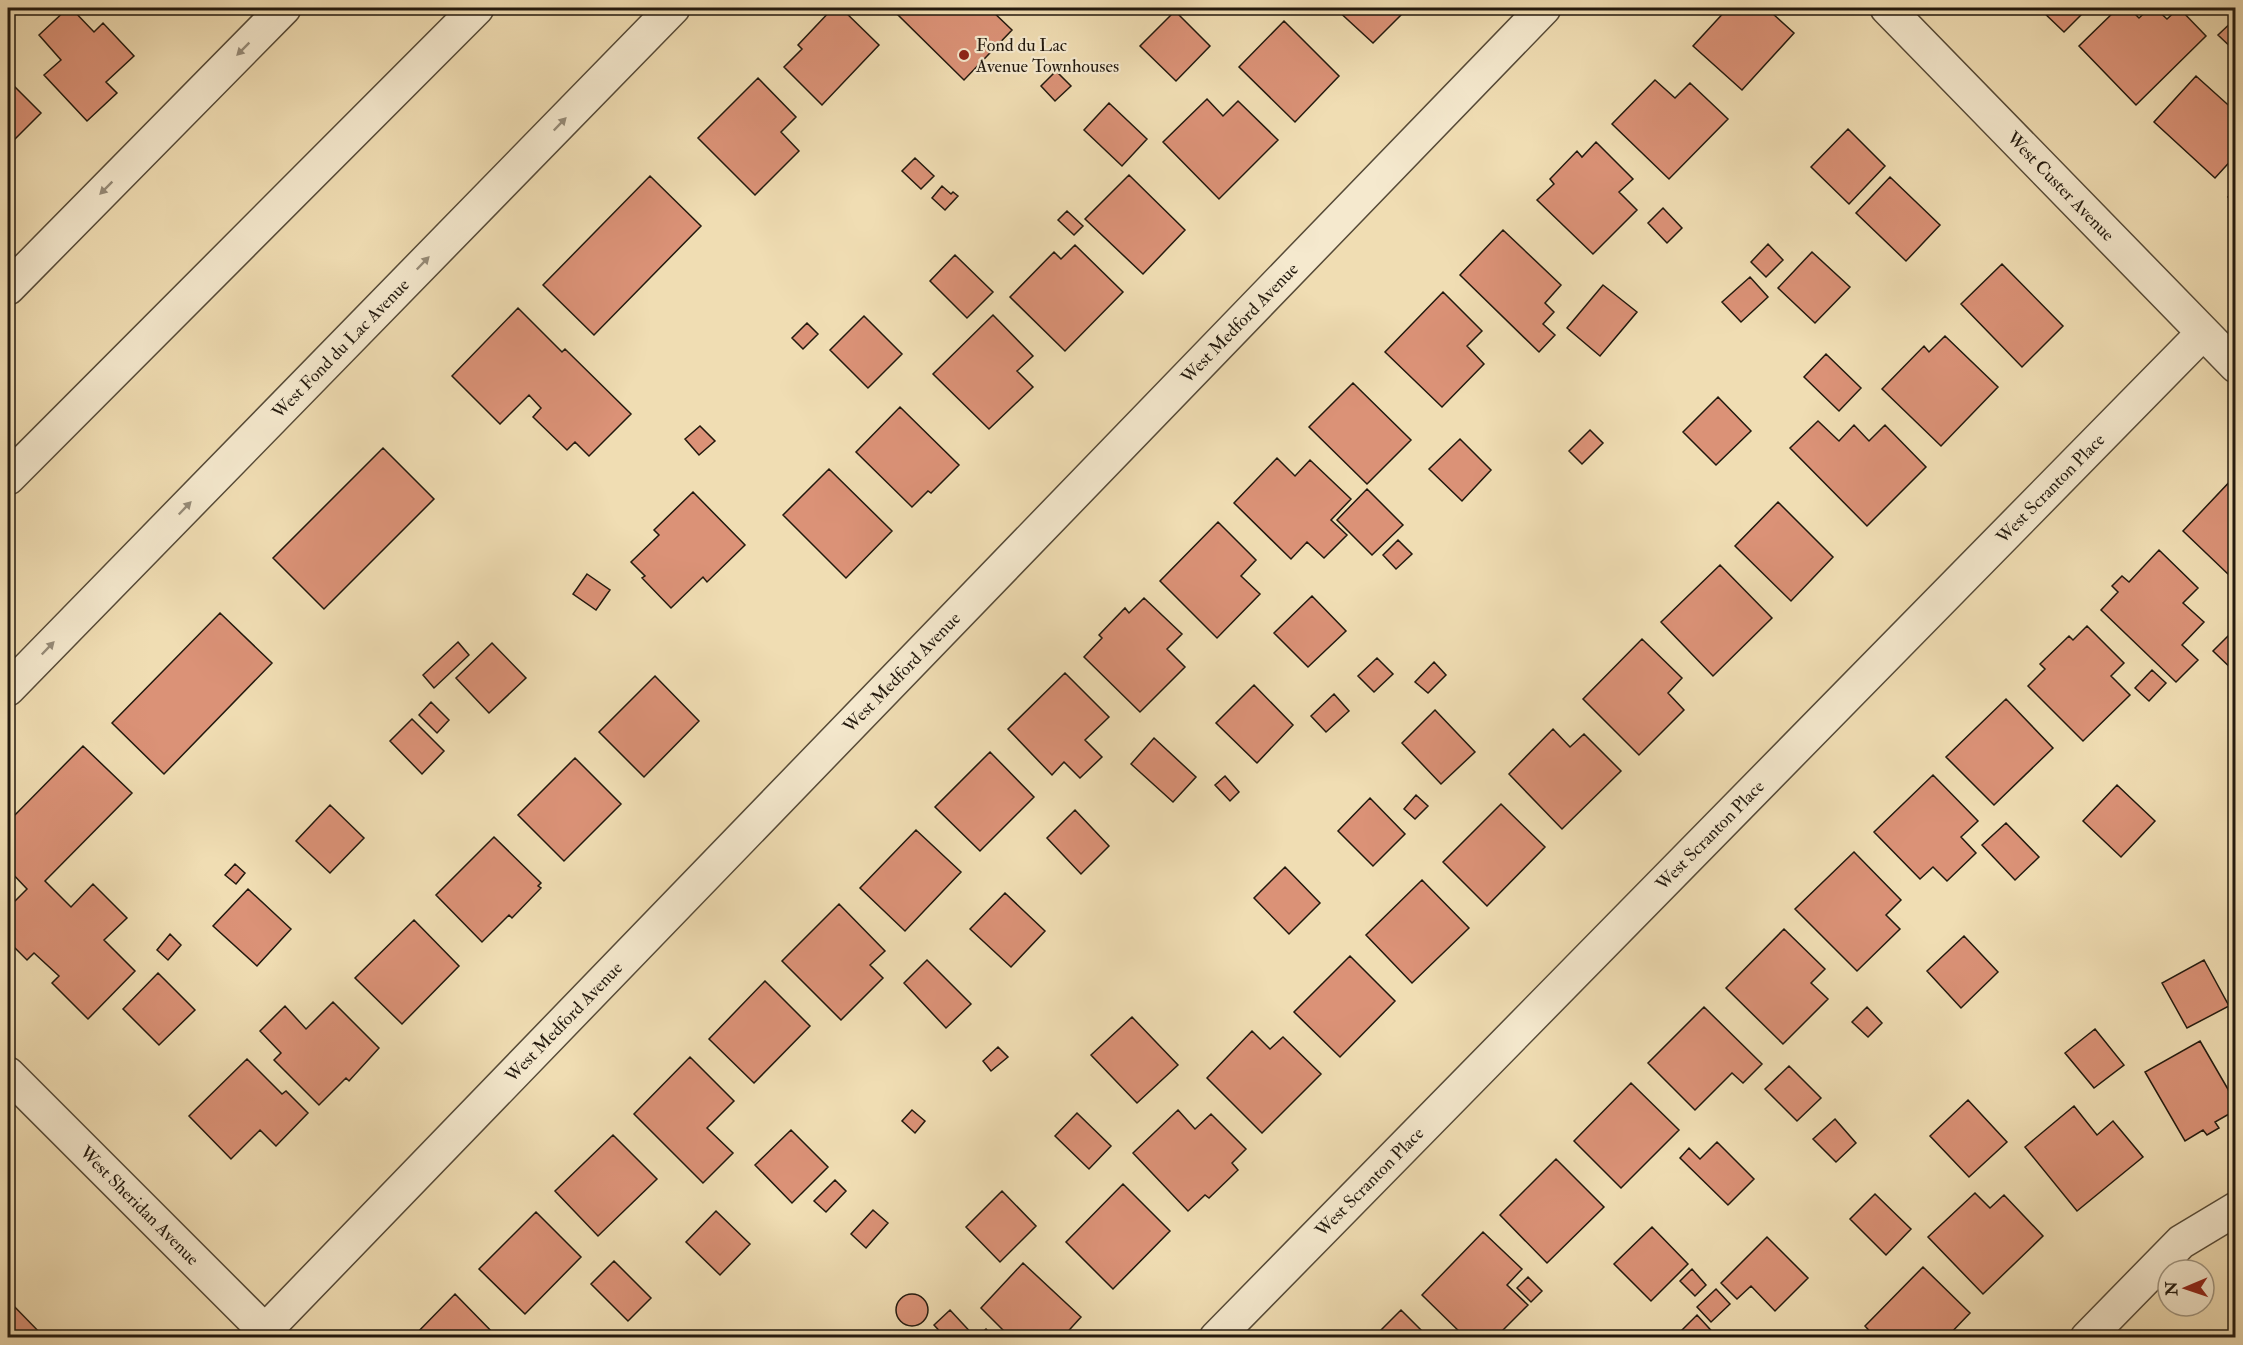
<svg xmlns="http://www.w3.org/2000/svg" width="2243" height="1345" viewBox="0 0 2243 1345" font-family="'IM FELL Double Pica',serif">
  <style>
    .building { fill: #db9277; stroke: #22190e; stroke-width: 1.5 }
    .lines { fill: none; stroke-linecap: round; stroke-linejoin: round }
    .minor-casing { stroke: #564a37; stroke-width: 36 }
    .tertiary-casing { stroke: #564a37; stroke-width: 36 }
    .minor { stroke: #f5e9ce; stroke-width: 33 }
    .tertiary { stroke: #f5e9ce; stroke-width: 33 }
    .oneway { fill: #968b78 }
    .poi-dot { fill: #8f2418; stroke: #f5e9ce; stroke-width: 2 }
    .labels { text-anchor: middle; stroke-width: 4.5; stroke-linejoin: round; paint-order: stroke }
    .poi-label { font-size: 18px; fill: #22190e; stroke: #f5e9ce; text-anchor: start }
    .street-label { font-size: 18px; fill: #22190e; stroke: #f5e9ce }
  </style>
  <rect width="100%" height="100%" fill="#f0ddb3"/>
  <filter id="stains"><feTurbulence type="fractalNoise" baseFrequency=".00333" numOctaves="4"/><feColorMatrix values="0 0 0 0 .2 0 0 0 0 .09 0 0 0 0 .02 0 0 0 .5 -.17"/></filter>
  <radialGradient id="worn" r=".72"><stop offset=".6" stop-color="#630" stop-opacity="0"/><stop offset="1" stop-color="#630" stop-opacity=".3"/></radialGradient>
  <path class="building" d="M 68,8 L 71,8 L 94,32 L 103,23 L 134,56 L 106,82 L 117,93 L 87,121 L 44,75 L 61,60 L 39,35 Z
    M 833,8 L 841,8 L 879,45 L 822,105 L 784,67 L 802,49 L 798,45 Z
    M 898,8 L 989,8 L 1012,30 L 964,80 L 894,11 Z
    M 1335,8 L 1408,8 L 1373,43 Z
    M 1728,8 L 1778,8 L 1773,14 L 1794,33 L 1742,90 L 1693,46 Z
    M 2039,8 L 2088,8 L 2064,32 Z
    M 2118,8 L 2129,8 L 2139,18 L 2150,8 L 2155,8 L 2167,19 L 2179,8 L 2206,36 L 2136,105 L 2079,46 Z
    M 1175,11 L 1210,46 L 1176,81 L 1140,46 Z
    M 2236,18 L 2236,52 L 2218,35 Z
    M 1284,21 L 1339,76 L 1295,122 L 1239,67 Z
    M 1056,71 L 1071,86 L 1055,101 L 1041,86 Z
    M 2196,76 L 2236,112 L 2236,155 L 2215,178 L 2154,122 Z
    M 758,78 L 796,117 L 781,132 L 799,151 L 755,195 L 698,138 Z
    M 8,80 L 41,113 L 8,146 Z
    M 1655,80 L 1675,98 L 1690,83 L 1728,119 L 1669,179 L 1612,124 Z
    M 1207,99 L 1223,116 L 1238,101 L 1278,140 L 1219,199 L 1163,142 Z
    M 1109,103 L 1147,139 L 1122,166 L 1084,130 Z
    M 1848,129 L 1885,166 L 1849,204 L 1811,167 Z
    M 1596,142 L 1633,179 L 1619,192 L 1637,210 L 1593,254 L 1537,200 L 1554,184 L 1550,179 L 1577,151 L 1582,157 Z
    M 915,158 L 934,176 L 921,189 L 902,171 Z
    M 1129,175 L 1185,230 L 1143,274 L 1085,219 Z
    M 650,176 L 701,226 L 594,335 L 543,285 Z
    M 1890,177 L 1940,225 L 1906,261 L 1856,213 Z
    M 942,186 L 951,194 L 953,192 L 958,196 L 945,210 L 932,198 Z
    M 2236,189 L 2236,204 L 2228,197 Z
    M 1663,208 L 1682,228 L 1667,243 L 1648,223 Z
    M 1067,211 L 1083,226 L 1074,235 L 1058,220 Z
    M 1503,230 L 1561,285 L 1545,303 L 1554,312 L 1543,324 L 1555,335 L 1539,352 L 1460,275 Z
    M 1768,244 L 1783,260 L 1766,277 L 1751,262 Z
    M 1075,245 L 1123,292 L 1065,351 L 1010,297 L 1054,252 L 1061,259 Z
    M 1812,252 L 1850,287 L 1815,323 L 1778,288 Z
    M 955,255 L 993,292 L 967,318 L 930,281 Z
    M 2002,264 L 2063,326 L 2022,367 L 1961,304 Z
    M 1750,277 L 1768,297 L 1741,322 L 1722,302 Z
    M 1603,285 L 1637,312 L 1600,356 L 1567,328 Z
    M 1443,292 L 1482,331 L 1467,346 L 1484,364 L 1442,407 L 1385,352 Z
    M 518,308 L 562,352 L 565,349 L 631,414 L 589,456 L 575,442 L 567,450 L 533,417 L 541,408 L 529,395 L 500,424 L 452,376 Z
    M 993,315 L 1033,356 L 1017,371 L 1033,387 L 989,429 L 933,374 Z
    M 864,316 L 902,354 L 868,388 L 830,350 Z
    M 807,323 L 818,334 L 803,349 L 792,338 Z
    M 1945,336 L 1998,387 L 1941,446 L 1882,389 L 1924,346 L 1929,352 Z
    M 1826,354 L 1861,388 L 1839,411 L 1804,377 Z
    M 1353,383 L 1411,440 L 1367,484 L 1309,427 Z
    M 1718,397 L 1751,431 L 1716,465 L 1683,432 Z
    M 900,407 L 959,465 L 931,493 L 928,491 L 912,507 L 856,452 Z
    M 1818,421 L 1839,441 L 1854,425 L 1869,441 L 1885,425 L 1926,467 L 1867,526 L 1790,448 Z
    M 700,426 L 715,441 L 699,455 L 685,439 Z
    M 1590,430 L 1603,443 L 1582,464 L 1569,451 Z
    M 1460,439 L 1491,470 L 1462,501 L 1429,469 Z
    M 383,448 L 434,499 L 324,609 L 273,558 Z
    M 1277,458 L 1295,476 L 1310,460 L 1351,499 L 1331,520 L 1347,535 L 1324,558 L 1307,542 L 1291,559 L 1234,503 Z
    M 829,469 L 892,531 L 846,578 L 783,515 Z
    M 2236,475 L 2236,568 L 2229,575 L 2183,531 Z
    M 1367,489 L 1403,525 L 1372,555 L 1337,520 Z
    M 693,492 L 745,545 L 707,582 L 703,577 L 671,608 L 642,578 L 645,576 L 631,562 L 659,535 L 654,530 Z
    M 1778,502 L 1833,557 L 1791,601 L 1735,546 Z
    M 1218,522 L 1256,560 L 1241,576 L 1260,594 L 1217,638 L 1160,581 Z
    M 1398,540 L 1412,554 L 1396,569 L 1383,555 Z
    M 2159,550 L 2198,588 L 2183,603 L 2204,622 L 2182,645 L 2198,660 L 2176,682 L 2101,610 L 2118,592 L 2112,586 L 2122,576 L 2129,582 Z
    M 1720,565 L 1772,618 L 1713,676 L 1661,622 Z
    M 587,574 L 610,590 L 596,610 L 573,594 Z
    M 1312,596 L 1346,631 L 1308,667 L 1274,633 Z
    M 1144,598 L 1182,634 L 1167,649 L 1185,667 L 1140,712 L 1084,657 L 1102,638 L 1099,635 L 1125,608 L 1129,613 Z
    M 220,613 L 272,663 L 164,774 L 112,723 Z
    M 2087,626 L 2124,663 L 2111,676 L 2130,695 L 2083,741 L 2028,686 L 2045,669 L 2040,664 L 2069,636 L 2073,640 Z
    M 2236,628 L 2236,673 L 2213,651 Z
    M 1642,639 L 1682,678 L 1668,693 L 1684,710 L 1639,755 L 1583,699 Z
    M 458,642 L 469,655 L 434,688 L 423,675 Z
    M 492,643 L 526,678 L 489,713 L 456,678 Z
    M 1377,658 L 1393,674 L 1374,692 L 1358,676 Z
    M 1434,662 L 1446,675 L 1428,693 L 1415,682 Z
    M 2152,670 L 2166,683 L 2149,701 L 2135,688 Z
    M 1065,673 L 1109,717 L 1085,740 L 1102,757 L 1080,778 L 1064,762 L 1052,775 L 1008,729 Z
    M 655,676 L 699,721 L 644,777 L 599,732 Z
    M 1254,685 L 1293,725 L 1257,763 L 1216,723 Z
    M 1334,694 L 1349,711 L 1326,732 L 1311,716 Z
    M 2006,699 L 2053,748 L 1994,805 L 1946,757 Z
    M 431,702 L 449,720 L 437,733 L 419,715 Z
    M 1435,710 L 1475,752 L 1441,784 L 1402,743 Z
    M 412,719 L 444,751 L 422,774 L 390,741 Z
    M 1553,729 L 1570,747 L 1584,734 L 1621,771 L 1562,829 L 1509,774 Z
    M 1154,738 L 1196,777 L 1173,802 L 1131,764 Z
    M 83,746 L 132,793 L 45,881 L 71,907 L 93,884 L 127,918 L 104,940 L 135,971 L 88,1019 L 52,983 L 59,976 L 34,953 L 27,960 L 8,941 L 8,908 L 27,889 L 8,869 L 8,822 Z
    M 990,752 L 1034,797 L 980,851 L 935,807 Z
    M 575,758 L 621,804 L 564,861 L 518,815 Z
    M 1933,775 L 1978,821 L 1961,837 L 1976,853 L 1947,881 L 1933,867 L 1920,879 L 1874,832 Z
    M 1225,776 L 1239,792 L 1230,801 L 1215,785 Z
    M 2117,785 L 2155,821 L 2121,857 L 2083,821 Z
    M 1416,795 L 1428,806 L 1415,819 L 1404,809 Z
    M 1370,798 L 1405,834 L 1373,866 L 1338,831 Z
    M 1501,804 L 1545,847 L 1487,906 L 1443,862 Z
    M 330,805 L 364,838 L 330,873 L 296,841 Z
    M 1075,810 L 1109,846 L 1081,874 L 1047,838 Z
    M 2006,823 L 2039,857 L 2015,880 L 1982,845 Z
    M 916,830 L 961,872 L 905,931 L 860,888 Z
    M 494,837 L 541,883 L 538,886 L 541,888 L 512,918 L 509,915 L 482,942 L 436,895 Z
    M 1854,852 L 1901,900 L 1886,915 L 1900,929 L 1857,971 L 1795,909 Z
    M 235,864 L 245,873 L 236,884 L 225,875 Z
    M 1285,867 L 1320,903 L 1289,934 L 1254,898 Z
    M 1422,880 L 1469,928 L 1412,983 L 1366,935 Z
    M 248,889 L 291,929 L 257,966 L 213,926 Z
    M 1005,893 L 1045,931 L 1011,967 L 970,929 Z
    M 839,904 L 885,951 L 870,965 L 883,978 L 841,1020 L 782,961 Z
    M 414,920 L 459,966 L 402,1024 L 355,978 Z
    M 1784,929 L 1825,969 L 1811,983 L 1828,999 L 1783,1044 L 1726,988 Z
    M 170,934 L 181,945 L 168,960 L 157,950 Z
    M 1964,936 L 1998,972 L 1961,1008 L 1927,971 Z
    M 1350,956 L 1395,1001 L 1340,1057 L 1294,1012 Z
    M 927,960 L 971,1004 L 946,1028 L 904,983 Z
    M 2204,960 L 2229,1006 L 2187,1028 L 2162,983 Z
    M 158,973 L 195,1010 L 159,1045 L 123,1009 Z
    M 765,981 L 810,1026 L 754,1083 L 709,1039 Z
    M 333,1002 L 379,1048 L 349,1081 L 346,1078 L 319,1105 L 274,1060 L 281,1053 L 260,1031 L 285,1006 L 306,1029 Z
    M 1704,1007 L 1762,1064 L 1743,1083 L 1732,1073 L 1695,1110 L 1648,1063 Z
    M 1867,1007 L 1882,1023 L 1868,1037 L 1852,1022 Z
    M 1132,1017 L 1178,1065 L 1137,1103 L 1091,1055 Z
    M 2095,1029 L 2124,1065 L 2094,1088 L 2065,1053 Z
    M 1252,1031 L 1270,1049 L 1283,1037 L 1321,1074 L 1262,1133 L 1207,1078 Z
    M 2200,1041 L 2236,1103 L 2236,1110 L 2215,1122 L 2219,1128 L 2207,1135 L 2203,1130 L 2185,1141 L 2145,1072 Z
    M 998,1047 L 1008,1057 L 991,1071 L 983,1061 Z
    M 690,1057 L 734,1101 L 707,1128 L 733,1153 L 703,1183 L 634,1114 Z
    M 247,1059 L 282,1094 L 286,1091 L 308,1113 L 276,1146 L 260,1130 L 231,1159 L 189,1116 Z
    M 1789,1066 L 1821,1098 L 1797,1121 L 1765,1089 Z
    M 1631,1083 L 1679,1130 L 1621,1188 L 1574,1141 Z
    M 1968,1100 L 2007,1142 L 1969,1177 L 1930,1136 Z
    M 2074,1106 L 2097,1135 L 2113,1121 L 2143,1157 L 2077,1211 L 2025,1147 Z
    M 912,1110 L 925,1121 L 915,1133 L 902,1121 Z
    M 1178,1110 L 1195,1129 L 1211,1114 L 1246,1149 L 1232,1163 L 1238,1170 L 1209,1198 L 1205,1195 L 1188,1211 L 1133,1153 Z
    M 1077,1113 L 1111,1146 L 1089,1169 L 1055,1136 Z
    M 1835,1119 L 1856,1143 L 1836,1162 L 1813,1139 Z
    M 791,1130 L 828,1167 L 792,1203 L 755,1165 Z
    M 613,1135 L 657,1179 L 598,1236 L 555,1191 Z
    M 1717,1142 L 1754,1179 L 1728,1205 L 1680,1158 L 1689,1148 L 1700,1159 Z
    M 1556,1159 L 1604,1207 L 1547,1263 L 1500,1215 Z
    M 835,1180 L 846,1191 L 826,1212 L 814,1201 Z
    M 1123,1184 L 1170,1231 L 1113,1289 L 1066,1242 Z
    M 1002,1191 L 1036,1226 L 1000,1262 L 966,1227 Z
    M 1975,1193 L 1990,1208 L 2004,1195 L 2043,1236 L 1983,1294 L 1928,1237 Z
    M 1875,1194 L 1911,1229 L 1886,1255 L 1850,1219 Z
    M 873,1210 L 888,1223 L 866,1248 L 851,1234 Z
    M 716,1211 L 750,1244 L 720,1275 L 686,1242 Z
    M 536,1212 L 581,1257 L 525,1314 L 479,1269 Z
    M 1652,1227 L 1688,1264 L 1651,1301 L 1614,1264 Z
    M 1483,1232 L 1522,1269 L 1507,1285 L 1528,1305 L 1495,1338 L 1466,1338 L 1422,1295 Z
    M 1767,1237 L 1808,1278 L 1775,1311 L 1751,1286 L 1737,1299 L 1721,1283 Z
    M 614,1261 L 651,1298 L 628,1321 L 591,1284 Z
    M 1023,1263 L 1081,1317 L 1062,1338 L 1011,1338 L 981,1308 Z
    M 1923,1267 L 1970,1313 L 1946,1338 L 1876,1338 L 1865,1326 Z
    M 1692,1269 L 1706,1285 L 1695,1296 L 1680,1281 Z
    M 1528,1277 L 1542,1291 L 1531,1302 L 1517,1288 Z
    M 1716,1289 L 1730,1304 L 1711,1322 L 1697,1307 Z
    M896 1310a16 16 0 1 1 32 0a16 16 0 1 1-32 0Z
    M 455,1294 L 498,1338 L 412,1338 Z
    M 8,1300 L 45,1338 L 8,1338 Z
    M 950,1310 L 976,1338 L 946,1338 L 934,1325 Z
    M 1401,1310 L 1429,1338 L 1373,1338 Z
    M 1697,1315 L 1718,1338 L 1674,1338 Z
    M 986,1329 L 994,1338 L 976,1338 Z"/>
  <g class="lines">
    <defs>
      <g id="minor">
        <path id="s1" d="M 1887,8 L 2236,366"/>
        <path d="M 8,288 L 284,8"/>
        <path id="s2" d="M 8,689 L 673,8"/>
        <path id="s3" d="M 8,1074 L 272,1338"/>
        <path id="s4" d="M 258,1338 L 1544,8"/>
        <path id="s5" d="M 1216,1338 L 2203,333"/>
        <path d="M 2087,1338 L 2181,1242 L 2236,1209"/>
      </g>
      <path id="tertiary" d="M 8,478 L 477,8"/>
    </defs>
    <use href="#minor" class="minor-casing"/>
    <use href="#tertiary" class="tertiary-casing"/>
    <use href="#minor" class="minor"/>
    <use href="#tertiary" class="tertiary"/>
  </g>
  <defs><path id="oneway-solid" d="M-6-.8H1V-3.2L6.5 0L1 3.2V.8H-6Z" transform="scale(1.5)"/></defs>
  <g class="oneway">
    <use href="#oneway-solid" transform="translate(243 49) rotate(135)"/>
    <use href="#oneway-solid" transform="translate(560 124) rotate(-46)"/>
    <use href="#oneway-solid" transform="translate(106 188) rotate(135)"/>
    <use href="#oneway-solid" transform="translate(423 263) rotate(-46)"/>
    <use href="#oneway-solid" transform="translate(185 508) rotate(-46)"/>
    <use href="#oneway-solid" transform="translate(48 648) rotate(-46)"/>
  </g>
  <circle class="poi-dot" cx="964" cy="55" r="6"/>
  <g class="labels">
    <g class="poi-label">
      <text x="976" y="51">Fond du Lac<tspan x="976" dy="21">Avenue Townhouses</tspan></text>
    </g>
    <g class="street-label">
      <text dy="6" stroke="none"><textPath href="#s1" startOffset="249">West Custer Avenue</textPath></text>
      <text dy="6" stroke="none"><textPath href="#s4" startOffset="1412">West Medford Avenue</textPath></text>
      <text dy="6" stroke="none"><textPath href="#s2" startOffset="476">West Fond du Lac Avenue</textPath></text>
      <text dy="6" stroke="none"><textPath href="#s5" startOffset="1191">West Scranton Place</textPath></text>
      <text dy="6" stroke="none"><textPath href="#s4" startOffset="926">West Medford Avenue</textPath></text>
      <text dy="6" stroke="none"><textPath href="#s5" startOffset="705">West Scranton Place</textPath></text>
      <text dy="6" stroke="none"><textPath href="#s4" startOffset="440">West Medford Avenue</textPath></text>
      <text dy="6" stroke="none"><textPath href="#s5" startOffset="219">West Scranton Place</textPath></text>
      <text dy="6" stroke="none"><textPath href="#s3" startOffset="186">West Sheridan Avenue</textPath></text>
    </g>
  </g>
  <rect width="2243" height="1345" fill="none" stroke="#f0ddb3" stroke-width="30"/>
  <rect x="9" y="9" width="2225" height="1327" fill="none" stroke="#22190e" stroke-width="3"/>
  <rect x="15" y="15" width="2213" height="1315" fill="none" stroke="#22190e" stroke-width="1.5"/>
  <g transform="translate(2186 1288) rotate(268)"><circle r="28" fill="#f5e9ce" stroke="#a19681" stroke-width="1.5"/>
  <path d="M0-4.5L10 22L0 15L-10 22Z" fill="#8f2418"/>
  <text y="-9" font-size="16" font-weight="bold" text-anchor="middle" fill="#22190e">N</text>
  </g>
  <rect width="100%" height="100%" filter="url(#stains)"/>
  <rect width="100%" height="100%" fill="url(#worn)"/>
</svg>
